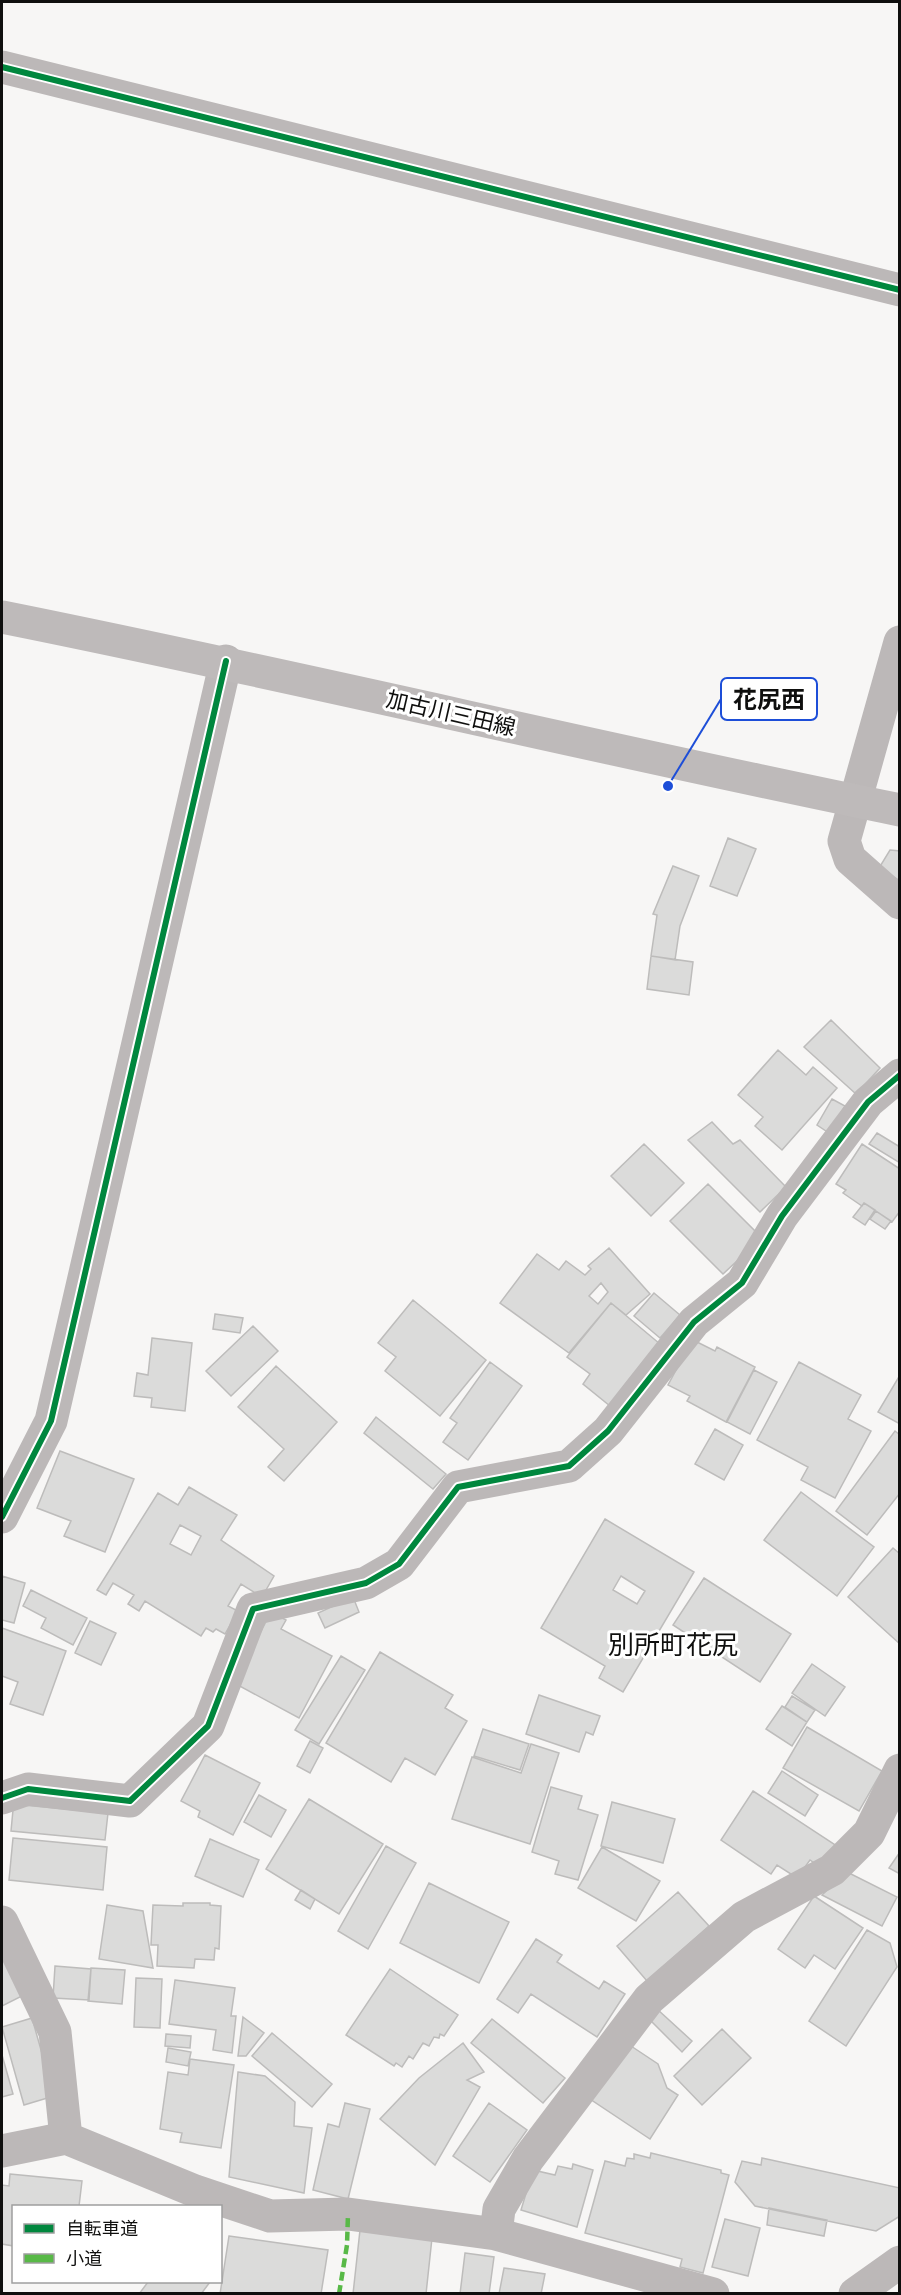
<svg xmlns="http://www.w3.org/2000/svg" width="901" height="2295" viewBox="0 0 901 2295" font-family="'Titillium Web','Noto Sans JP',sans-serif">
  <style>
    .building { fill: #dbdbda; stroke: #bdbcbb; stroke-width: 1.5; fill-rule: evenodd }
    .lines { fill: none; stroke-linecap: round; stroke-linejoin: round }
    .minor { stroke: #bcb8b8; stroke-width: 33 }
    .tertiary { stroke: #bcb8b8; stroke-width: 33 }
    .primary { stroke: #bebaba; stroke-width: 33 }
    .quiet { stroke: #58b947; stroke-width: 4.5; stroke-dasharray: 9 4.5; stroke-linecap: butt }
    .cycleway-casing { stroke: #fff; stroke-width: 10 }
    .cycleway { stroke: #00873e; stroke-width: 6 }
    .labels { text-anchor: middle; stroke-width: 6; stroke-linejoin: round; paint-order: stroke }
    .street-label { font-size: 22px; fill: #0f0f0e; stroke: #fff }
    .quarter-label { font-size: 26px; fill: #0f0f0e; stroke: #fff }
    .leader { fill: none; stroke: #1d4ed8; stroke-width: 2 }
    .callout-dot { fill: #1d4ed8; stroke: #fff; stroke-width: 2 }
    .callout { fill: #fff; stroke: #1d4ed8; stroke-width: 2 }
    .callout-label { font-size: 24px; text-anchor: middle; font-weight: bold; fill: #0f0f0e }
  </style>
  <rect width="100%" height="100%" fill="#f7f6f5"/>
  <path class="building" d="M 728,838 L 756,849 L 737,896 L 710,886 Z
    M 890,850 L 900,851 L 900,881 L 879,868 Z
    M 673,866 L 699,876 L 680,926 L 675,960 L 651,956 L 657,915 L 653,914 Z
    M 651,956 L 693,962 L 689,995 L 647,989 Z
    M 831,1020 L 880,1068 L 856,1094 L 804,1047 Z
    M 778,1050 L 806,1075 L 813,1067 L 837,1088 L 782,1150 L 755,1126 L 763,1117 L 738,1095 Z
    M 832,1099 L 845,1106 L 829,1133 L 817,1125 Z
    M 712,1122 L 733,1144 L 740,1140 L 786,1187 L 760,1212 L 688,1140 Z
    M 877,1133 L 900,1147 L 900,1163 L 869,1144 Z
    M 644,1144 L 684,1183 L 651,1216 L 611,1176 Z
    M 862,1144 L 900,1169 L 900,1211 L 892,1222 L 864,1203 L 862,1206 L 843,1193 L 846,1190 L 836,1184 Z
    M 708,1184 L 758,1234 L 753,1246 L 723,1274 L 670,1221 Z
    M 864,1203 L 875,1210 L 865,1225 L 853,1217 Z
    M 876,1211 L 891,1221 L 885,1229 L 870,1219 Z
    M 609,1248 L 650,1294 L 626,1315 L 611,1303 L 569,1353 L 500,1303 L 537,1254 L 559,1270 L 566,1261 L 585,1275 L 591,1269 L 588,1266 ZM 601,1283 L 608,1292 L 598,1304 L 589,1296 Z
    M 654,1293 L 680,1315 L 660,1338 L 634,1316 Z
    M 413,1300 L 486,1360 L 440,1416 L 385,1371 L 396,1357 L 378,1343 Z
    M 611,1303 L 660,1344 L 610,1406 L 583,1384 L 590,1374 L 567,1357 Z
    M 215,1314 L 243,1318 L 240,1333 L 213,1329 Z
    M 253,1326 L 278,1351 L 231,1396 L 206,1371 Z
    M 152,1338 L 192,1343 L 185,1411 L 151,1407 L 152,1398 L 134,1396 L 137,1373 L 148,1375 Z
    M 689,1338 L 715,1351 L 717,1347 L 755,1367 L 726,1422 L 687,1401 L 690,1396 L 668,1385 L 682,1359 Z
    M 490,1362 L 522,1386 L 468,1460 L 443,1442 L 457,1423 L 450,1418 Z
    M 799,1362 L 861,1395 L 848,1419 L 871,1431 L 835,1498 L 801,1480 L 808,1467 L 757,1440 Z
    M 276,1366 L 337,1422 L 284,1481 L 268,1467 L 284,1449 L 238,1407 Z
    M 754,1370 L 777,1382 L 750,1434 L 727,1422 Z
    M 900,1375 L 900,1424 L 878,1412 Z
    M 376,1417 L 446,1474 L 433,1489 L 364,1433 Z
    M 715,1429 L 743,1445 L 724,1480 L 695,1464 Z
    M 895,1431 L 900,1435 L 900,1493 L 867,1535 L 836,1511 Z
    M 60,1451 L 134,1479 L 105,1552 L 64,1536 L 71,1521 L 37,1508 Z
    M 189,1487 L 237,1515 L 221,1540 L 274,1576 L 262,1597 L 241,1584 L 228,1606 L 238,1611 L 225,1634 L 216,1629 L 213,1632 L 206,1628 L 201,1636 L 145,1601 L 139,1611 L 128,1604 L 134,1595 L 113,1583 L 106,1595 L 97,1590 L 158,1493 L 178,1505 ZM 180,1525 L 201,1536 L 191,1555 L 170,1544 Z
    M 801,1492 L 874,1547 L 837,1596 L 764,1540 Z
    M 605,1519 L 694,1572 L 623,1692 L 599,1678 L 605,1666 L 541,1628 ZM 621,1576 L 645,1591 L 637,1604 L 613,1590 Z
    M 893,1548 L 900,1554 L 900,1644 L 848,1597 Z
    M 2,1576 L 25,1583 L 14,1623 L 2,1620 Z
    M 704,1578 L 791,1634 L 760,1682 L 673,1625 Z
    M 31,1590 L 87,1618 L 73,1645 L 41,1628 L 46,1618 L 23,1606 Z
    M 353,1597 L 359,1612 L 325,1628 L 318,1613 Z
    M 271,1612 L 286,1620 L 281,1629 L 332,1656 L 299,1718 L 234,1683 Z
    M 90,1621 L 116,1633 L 101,1665 L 75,1653 Z
    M 2,1628 L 66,1651 L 43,1715 L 10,1704 L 18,1682 L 2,1676 Z
    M 380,1652 L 453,1695 L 445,1708 L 467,1721 L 435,1775 L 405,1758 L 391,1782 L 326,1743 Z
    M 341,1656 L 365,1670 L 319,1744 L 295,1730 Z
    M 812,1664 L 845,1687 L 825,1716 L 792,1693 Z
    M 539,1695 L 600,1716 L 593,1735 L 586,1732 L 579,1752 L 526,1734 Z
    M 792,1696 L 815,1710 L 807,1722 L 785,1707 Z
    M 782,1706 L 807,1722 L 792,1746 L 766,1729 Z
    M 807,1727 L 882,1771 L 859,1811 L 783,1768 Z
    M 483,1729 L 529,1744 L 520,1770 L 474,1756 Z
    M 310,1741 L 323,1748 L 310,1773 L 297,1766 Z
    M 531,1744 L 559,1753 L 530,1844 L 452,1819 L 472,1757 L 521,1773 Z
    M 205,1755 L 260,1783 L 233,1835 L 198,1817 L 200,1811 L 181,1801 Z
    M 782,1771 L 818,1795 L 805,1816 L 768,1793 Z
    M 551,1787 L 582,1796 L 578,1809 L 598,1815 L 578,1880 L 555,1874 L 559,1861 L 532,1852 Z
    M 753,1791 L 837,1846 L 817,1865 L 810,1860 L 797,1878 L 777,1865 L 771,1874 L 721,1840 Z
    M 259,1795 L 286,1810 L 271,1837 L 244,1822 Z
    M 309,1799 L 383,1844 L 339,1914 L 266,1869 Z
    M 612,1802 L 675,1819 L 663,1863 L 601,1846 Z
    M 23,1805 L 108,1813 L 105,1840 L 11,1831 L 13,1810 Z
    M 13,1838 L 107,1847 L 103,1890 L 9,1880 Z
    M 210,1839 L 259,1860 L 243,1897 L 195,1876 Z
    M 386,1846 L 416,1863 L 368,1949 L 338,1931 Z
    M 602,1847 L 660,1881 L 636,1921 L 578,1888 Z
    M 900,1852 L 900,1874 L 889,1868 Z
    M 847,1872 L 897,1897 L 882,1926 L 822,1895 Z
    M 429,1883 L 509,1922 L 479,1983 L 400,1943 Z
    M 301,1890 L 315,1899 L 310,1909 L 295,1900 Z
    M 678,1892 L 709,1926 L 647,1981 L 617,1946 Z
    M 814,1896 L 863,1928 L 835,1969 L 814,1955 L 805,1968 L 778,1949 Z
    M 183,1903 L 210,1903 L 210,1905 L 221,1906 L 219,1949 L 215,1948 L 214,1960 L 195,1959 L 194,1968 L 157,1966 L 158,1945 L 151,1945 L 153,1905 L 183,1906 Z
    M 107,1905 L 143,1911 L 153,1968 L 99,1959 Z
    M 867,1930 L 890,1943 L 897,1967 L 846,2046 L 809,2021 Z
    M 536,1939 L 562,1955 L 557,1962 L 599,1989 L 604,1981 L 625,1994 L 597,2037 L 531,1994 L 518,2013 L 497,1999 Z
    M 2,1950 L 22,1996 L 2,2006 Z
    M 55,1966 L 91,1969 L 89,2000 L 53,1998 Z
    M 91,1968 L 125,1970 L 122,2004 L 88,2001 Z
    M 390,1969 L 458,2015 L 444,2036 L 440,2034 L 439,2038 L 434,2037 L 429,2046 L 423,2043 L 413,2059 L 409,2056 L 402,2067 L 396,2063 L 394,2066 L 346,2035 Z
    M 136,1978 L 162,1979 L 160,2028 L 134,2027 Z
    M 175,1980 L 235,1988 L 231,2016 L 236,2016 L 232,2053 L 213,2050 L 216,2030 L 169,2024 Z
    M 657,2009 L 692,2041 L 682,2052 L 648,2018 Z
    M 243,2017 L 264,2033 L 246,2056 L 238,2056 Z
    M 32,2018 L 54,2096 L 24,2105 L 2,2027 Z
    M 492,2019 L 565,2078 L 543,2103 L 471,2043 Z
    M 722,2029 L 751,2058 L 702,2105 L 674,2076 Z
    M 272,2033 L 332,2084 L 312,2107 L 252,2056 Z
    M 166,2034 L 191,2036 L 190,2048 L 165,2046 Z
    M 463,2043 L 484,2072 L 467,2080 L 480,2087 L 435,2165 L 380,2119 L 419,2078 Z
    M 628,2044 L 658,2064 L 667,2088 L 678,2095 L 650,2139 L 590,2099 Z
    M 168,2048 L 191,2052 L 188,2066 L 166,2062 Z
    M 2,2055 L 13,2094 L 2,2097 Z
    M 190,2059 L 234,2065 L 221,2148 L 180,2142 L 182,2133 L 160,2129 L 168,2072 L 188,2075 Z
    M 238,2072 L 265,2076 L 295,2102 L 294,2126 L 312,2128 L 304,2193 L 229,2177 Z
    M 345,2103 L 370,2109 L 348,2199 L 313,2190 L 328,2124 L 339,2127 Z
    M 489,2103 L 527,2130 L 490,2182 L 453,2156 Z
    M 651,2153 L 721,2170 L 721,2173 L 729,2175 L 703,2273 L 680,2267 L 682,2259 L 585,2233 L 605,2161 L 625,2166 L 627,2158 L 634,2159 L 634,2154 L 650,2158 Z
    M 762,2158 L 900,2188 L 900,2216 L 876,2231 L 755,2206 L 735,2182 L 742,2161 L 761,2165 Z
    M 573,2164 L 593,2170 L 577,2227 L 521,2210 L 533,2170 L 555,2175 L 558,2166 L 572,2169 Z
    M 10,2174 L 82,2181 L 79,2206 L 14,2206 L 14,2246 L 2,2244 L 2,2185 L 9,2186 Z
    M 769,2208 L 827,2220 L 824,2236 L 767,2225 Z
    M 725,2219 L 760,2228 L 748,2276 L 712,2267 Z
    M 360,2230 L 432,2238 L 426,2294 L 353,2294 Z
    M 229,2236 L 328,2250 L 321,2294 L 220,2294 Z
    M 465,2253 L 494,2257 L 489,2294 L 460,2294 Z
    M 504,2268 L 545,2274 L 541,2294 L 499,2294 Z
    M 148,2282 L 210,2282 L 201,2294 L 139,2294 Z"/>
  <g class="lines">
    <path class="minor" d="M 2,67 L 900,290
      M 900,642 L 844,841 L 850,859 L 900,903
      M 2,1517 L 51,1421 L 226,661
      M 2,1798 L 28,1789 L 130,1801 L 208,1726 L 253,1609 L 366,1583 L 399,1564 L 458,1487 L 569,1466 L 608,1431 L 694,1322 L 742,1283 L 782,1216 L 868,1102 L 900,1075
      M 2,1922 L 55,2032 L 66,2138
      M 2,2151 L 66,2138 L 195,2191 L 270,2216 L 348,2214 L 496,2234 L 713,2294
      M 496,2234 L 499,2209 L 528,2159 L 649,1999 L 744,1917 L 832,1870 L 869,1833 L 900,1770"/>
    <path class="tertiary" d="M 855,2294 L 900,2262"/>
    <path class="primary" d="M 2,617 C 302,677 599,749 900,810"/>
    <path class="quiet" d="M 339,2294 L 347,2245 L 348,2214
      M 708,2294 L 708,2292"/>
    <defs>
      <path id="cycleway" d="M 2,67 L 900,290
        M 2,1517 L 51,1421 L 226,661
        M 2,1798 L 28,1789 L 130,1801 L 208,1726 L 253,1609 L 366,1583 L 399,1564 L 458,1487 L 569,1466 L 608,1431 L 694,1322 L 742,1283 L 782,1216 L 868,1102 L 900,1075"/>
    </defs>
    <use href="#cycleway" class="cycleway-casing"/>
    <use href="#cycleway" class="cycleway"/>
  </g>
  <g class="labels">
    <g class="street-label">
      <text transform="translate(451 713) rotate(13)" y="8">加古川三田線</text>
    </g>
    <g class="quarter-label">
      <text x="673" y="1654">別所町花尻</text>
    </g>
  </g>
  <path class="leader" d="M668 786L721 699"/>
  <circle class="callout-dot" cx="668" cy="786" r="6"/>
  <rect class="callout" x="721" y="678" width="96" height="42" rx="6"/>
  <g class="callout-label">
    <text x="769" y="708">花尻西</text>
  </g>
  <rect width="901" height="2295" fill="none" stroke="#0f0f0e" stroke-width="6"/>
  <rect x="12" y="2205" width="210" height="78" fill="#ffffff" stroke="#9f9f9f" stroke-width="1.5"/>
  <rect x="24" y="2224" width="30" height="9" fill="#00873e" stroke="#9f9f9f" stroke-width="1.5"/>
  <text x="66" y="2235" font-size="18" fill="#0f0f0e">自転車道</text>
  <rect x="24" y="2254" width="30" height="9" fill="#58b947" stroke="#9f9f9f" stroke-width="1.5"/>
  <text x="66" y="2265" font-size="18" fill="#0f0f0e">小道</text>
</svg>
